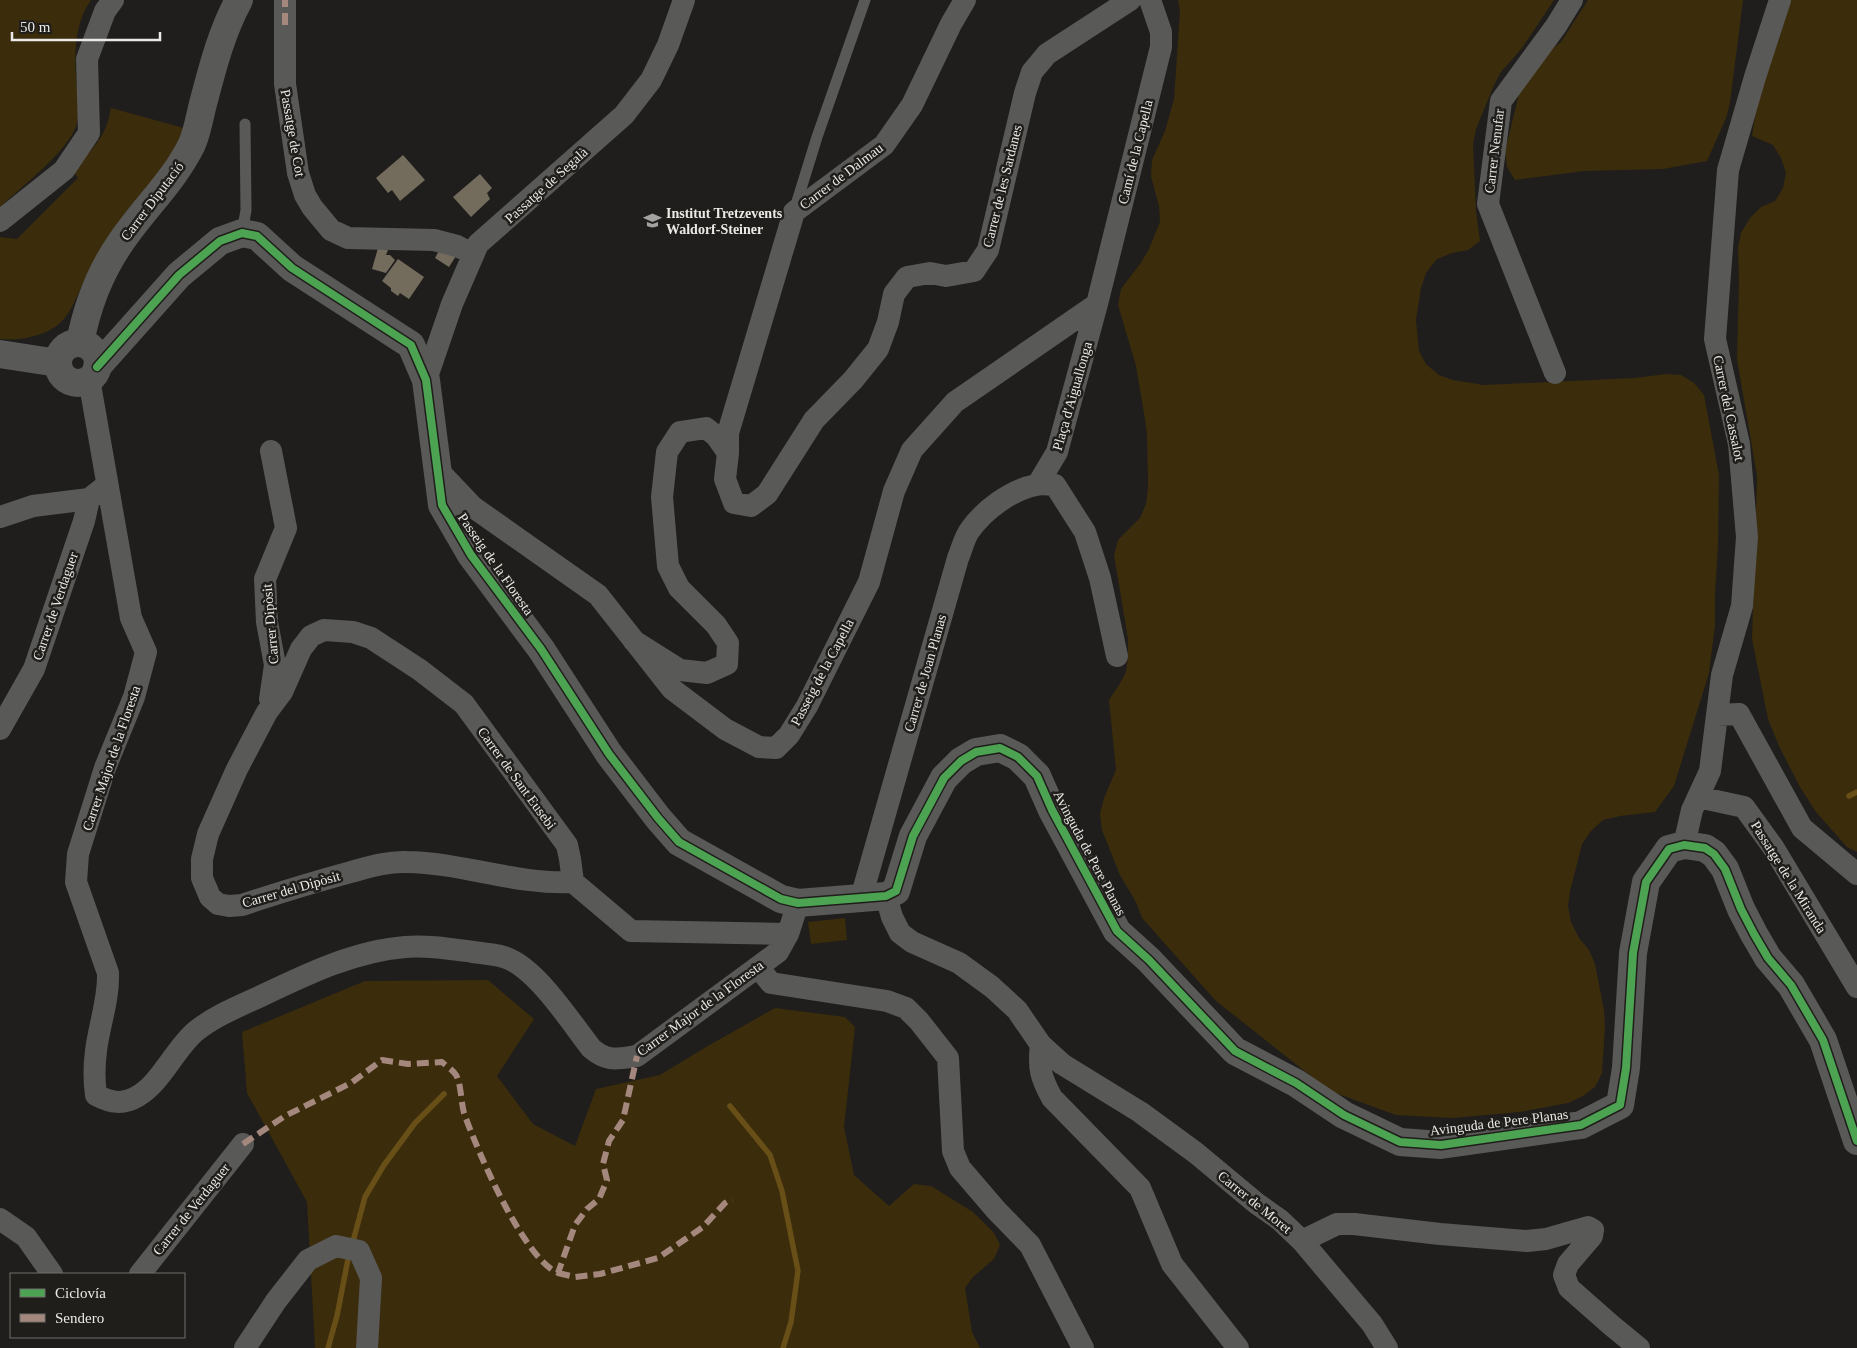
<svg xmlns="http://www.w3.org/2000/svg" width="1857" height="1348" viewBox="0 0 1857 1348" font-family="Georgia,serif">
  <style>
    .green { fill: #3b2c0c }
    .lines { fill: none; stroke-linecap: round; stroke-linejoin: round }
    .stream { stroke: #684e17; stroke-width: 5.5 }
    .building { fill: #736b5c }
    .service { stroke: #595958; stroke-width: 11 }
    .minor { stroke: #595958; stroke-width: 22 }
    .tertiary { stroke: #595958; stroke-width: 28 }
    .quiet { stroke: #a5887d; stroke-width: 6; stroke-dasharray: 12 6; stroke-linecap: butt }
    .cycleway-casing { stroke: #201e1b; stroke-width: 11 }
    .cycleway { stroke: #4ca352; stroke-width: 8 }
    .labels { text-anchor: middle; stroke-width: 5; stroke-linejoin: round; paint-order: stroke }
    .street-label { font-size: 14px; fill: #eae9e7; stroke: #201e1b }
    .poi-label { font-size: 14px; font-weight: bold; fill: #eae9e7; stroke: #201e1b; text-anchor: start }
  </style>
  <rect width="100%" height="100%" fill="#1f1e1c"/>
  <path class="green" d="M 0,0 L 91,0 C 73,26 74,59 77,89 C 78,99 80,113 77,123 C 71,149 20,188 0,207 Z
    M 1178,0 L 1554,0 L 1522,48 L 1501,72 L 1494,85 L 1476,129 L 1473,144 L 1476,211 L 1480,241 L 1468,250 L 1452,253 L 1437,259 L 1426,273 L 1421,288 L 1416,320 L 1419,351 L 1426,364 L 1439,375 L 1453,380 L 1484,385 L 1635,378 L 1666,374 L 1681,375 L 1694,383 L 1704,395 L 1719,475 L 1718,546 L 1715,593 L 1715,625 L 1709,673 L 1674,786 L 1655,812 L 1620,816 L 1603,820 L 1591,831 L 1582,844 L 1578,860 L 1570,891 L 1568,906 L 1571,922 L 1579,938 L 1589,950 L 1595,964 L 1604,1010 L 1605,1026 L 1602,1073 L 1595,1087 L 1583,1096 L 1568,1103 L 1520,1112 L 1452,1118 L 1396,1115 L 1330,1091 L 1216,1001 L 1142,918 L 1136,902 L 1120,875 L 1102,830 L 1100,814 L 1104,798 L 1116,770 L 1109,700 L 1119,685 L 1126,672 L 1128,656 L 1128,639 L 1114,555 L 1118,540 L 1140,518 L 1146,504 L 1148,486 L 1147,435 L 1145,419 L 1136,366 L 1118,305 L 1121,289 L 1140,264 L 1148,251 L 1160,222 L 1159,206 L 1151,176 L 1152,160 L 1165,131 L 1174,99 L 1180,12 Z
    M 1588,0 L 1743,0 L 1730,103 L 1726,118 L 1707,161 L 1663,169 L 1584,171 L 1515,180 L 1507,167 L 1505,151 L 1520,90 L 1536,62 L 1561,42 Z
    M 1788,0 L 1857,0 L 1857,852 L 1847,847 L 1816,812 L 1800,787 L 1779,746 L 1768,719 L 1752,639 L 1757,476 L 1737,359 L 1739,280 L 1738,248 L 1741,233 L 1750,218 L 1761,207 L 1775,201 L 1783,188 L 1786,173 L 1781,158 L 1773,145 L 1752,136 L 1756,110 Z
    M 111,108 L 184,128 L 178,148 C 150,186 121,223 94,262 C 81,281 74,315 55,327 C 40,337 18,341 0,339 L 0,237 L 17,239 L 78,178 L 73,171 C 92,148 106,139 111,108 Z
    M 845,918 L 847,940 L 811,944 L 808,922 Z
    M 488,980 L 534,1019 L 497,1076 L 533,1124 L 575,1146 L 596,1089 L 660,1075 L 706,1047 L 775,1008 L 845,1017 L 855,1027 L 844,1127 L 854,1175 L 889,1206 L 914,1184 L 931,1186 L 973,1212 L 994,1233 L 1000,1245 L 994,1259 L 973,1277 L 965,1288 L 972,1332 L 980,1348 L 315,1348 L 307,1202 L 247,1093 L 242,1032 L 365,981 Z"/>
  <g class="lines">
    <path class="stream" d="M 1849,796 L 1857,792
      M 730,1106 L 770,1155 L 782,1191 L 798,1271 L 791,1322 L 783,1348
      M 352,1245 L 365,1197 L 384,1165 L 415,1123 L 444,1094
      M 328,1348 L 337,1316 L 349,1254"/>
  </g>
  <path class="building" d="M 403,155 L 425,180 L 400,201 L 392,190 L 388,193 L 376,178 Z
    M 480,174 L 492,188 L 487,193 L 490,199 L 471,217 L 453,197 Z
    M 441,247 L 456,256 L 449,267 L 435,258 Z
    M 378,248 L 388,250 L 386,255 L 390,255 L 395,260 L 386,273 L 372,269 Z
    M 398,259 L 424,277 L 409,299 L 400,293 L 398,296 L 391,291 L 391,288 L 382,281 Z"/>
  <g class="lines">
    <path class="service" d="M 795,208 L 817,137 L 865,0
      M 242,233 L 246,210 L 245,124"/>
    <path class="minor" d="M 285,0 L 285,84 L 298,173 L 305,195 L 312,207 L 331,230 L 348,238 L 434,240 L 457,246 L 473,254
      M 0,221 L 64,170 L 89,133 L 87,59 L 105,11 L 113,0
      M 1555,373 L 1488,204 L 1501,101 L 1556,26 L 1572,0
      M 89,379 L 131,618 L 146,652 L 134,697 L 105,768 L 78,854 L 76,882 L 108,973 C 109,1000 99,1025 96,1051 C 94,1066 94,1081 96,1095 C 111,1103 123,1105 138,1096 C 161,1083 176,1047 196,1031 C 215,1016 237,1007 259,997 C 305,975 354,951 405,947 C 427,945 451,949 473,952 C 486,954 502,954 513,961 C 541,976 571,1022 591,1048 C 607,1062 616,1059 637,1056 L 778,952 L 788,934 L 798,903
      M 426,380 L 452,304 L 478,244 L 624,115 L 651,80 L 668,45 L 684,0
      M 728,453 L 728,433 L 794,212 L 884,145 L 912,105 L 951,24 L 965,0
      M 436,468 L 473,507 L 598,595 L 672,689 L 725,729 L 759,747 L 776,748 L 789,735 L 807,706 L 869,582 L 894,491 L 912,450 L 955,402 L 1097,304
      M 1038,484 L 1057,452 L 1097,304 L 1161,47 L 1161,32 L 1150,0
      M 0,517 L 33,506 L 89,499
      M 634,641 L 680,670 L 707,673 L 727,664 L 728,643 L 716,625 L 679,588 L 668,566 L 662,497 L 667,452 L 680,432 L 706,428 L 716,436 L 728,453 L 725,479 L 734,503 L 751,506 L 767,494 L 814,420 L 853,380 L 878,349 L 888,322 L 894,294 L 907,277 L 930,273 L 946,276 L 974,271 L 988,250 L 1025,93 L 1032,72 L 1047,54 L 1130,0
      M 270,699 L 275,665 L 267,622 L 265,579 L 286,528 L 271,451
      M 1717,715 L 1739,714 L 1802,828 L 1857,874
      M 0,729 L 34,669 L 84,521 L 89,499 L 107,485
      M 1698,797 L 1744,807 L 1773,847 L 1857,987
      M 1684,845 L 1692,810 L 1710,771 L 1722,675 L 1742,606 L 1747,537 L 1739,444 L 1715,339 L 1728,170 L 1755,77 L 1780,0
      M 573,882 C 517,885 463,863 407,862 C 388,861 369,867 351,872 C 314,882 278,893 242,905 L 229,906 L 218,904 L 210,897 L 202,878 L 202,859 L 208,834 L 237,769 L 267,712 L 282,692 L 301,649 L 311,636 L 324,630 L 353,632 L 371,638 L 420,670 L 464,704 L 567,845 L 570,859 L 573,882 L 631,931 L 788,934
      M 886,896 L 892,917 L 900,933 L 912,942 L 959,963 L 992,987 L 1017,1010 L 1041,1045 L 1062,1064 L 1140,1112 L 1196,1153 L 1256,1203 L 1280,1220 L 1302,1241 L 1372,1324 L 1387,1348
      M 861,898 L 958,558 C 962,549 964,538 970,530 C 984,510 1011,490 1036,485 C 1042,483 1049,485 1055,485 L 1085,532 L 1100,578 L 1117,656
      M 758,967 L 771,983 L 887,1001 L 906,1008 L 919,1021 L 948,1058 L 953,1151 L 960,1168 L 996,1210 L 1030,1245 L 1083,1348
      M 1041,1045 C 1038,1068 1041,1078 1052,1098 L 1140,1188 L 1172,1264 L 1238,1348
      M 0,1219 L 26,1237 L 52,1274
      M 1302,1241 L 1337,1224 L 1354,1224 L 1440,1234 L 1527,1241 L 1546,1239 L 1588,1227 L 1593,1230 L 1592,1236 L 1568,1264 L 1564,1275 L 1569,1288 L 1611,1325 L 1639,1348
      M 140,1274 L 243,1144
      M 245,1348 L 276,1301 L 308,1260 L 336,1246 L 359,1251 L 371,1278 L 367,1348"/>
    <path class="tertiary" d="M 80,343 C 87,306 100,272 121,242 C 144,208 174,181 192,144 C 198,130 200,114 204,100 C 213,66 222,31 239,0
      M58 363a20 20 0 1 1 40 0a20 20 0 1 1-40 0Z
      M 0,354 L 58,363
      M 97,367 L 179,275 L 220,241 L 242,233 L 257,236 L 292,268 L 411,345 L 426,380 L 442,505 L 471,555 L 541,649 L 609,754 L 658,818 L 679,842 L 781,899 L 798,903 L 886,896 L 896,891 L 913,836 L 944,778 L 961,761 L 976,752 L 1000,748 L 1018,757 L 1037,776 L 1052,810 L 1117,931 L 1149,960 L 1235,1051 L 1296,1083 L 1344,1115 L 1400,1142 L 1441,1145 L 1581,1125 L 1620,1105 L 1626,1068 L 1633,953 L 1646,882 L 1669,849 L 1684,845 L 1705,848 L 1714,854 L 1725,869 L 1741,909 L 1754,934 L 1768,958 L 1791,985 L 1823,1040 L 1857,1141"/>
    <path class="quiet" d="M 285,25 L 285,0
      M 243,1144 L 285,1116 L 351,1083 L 382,1060 L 408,1064 L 442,1062 C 446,1066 453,1070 456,1075 C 461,1083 461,1102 464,1113 C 477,1150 523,1258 558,1273 L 575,1225 L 587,1209 L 599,1199 L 607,1180 L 603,1164 L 609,1141 L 623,1120 L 637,1056
      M 558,1273 L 575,1277 L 600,1274 L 658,1258 L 703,1227 L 725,1203 L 732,1199"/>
    <defs>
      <path id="cycleway" d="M 97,367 L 179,275 L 220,241 L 242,233 L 257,236 L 292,268 L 411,345 L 426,380 L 442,505 L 471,555 L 541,649 L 609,754 L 658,818 L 679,842 L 781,899 L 798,903 L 886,896 L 896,891 L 913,836 L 944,778 L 961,761 L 976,752 L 1000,748 L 1018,757 L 1037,776 L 1052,810 L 1117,931 L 1149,960 L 1235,1051 L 1296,1083 L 1344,1115 L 1400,1142 L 1441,1145 L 1581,1125 L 1620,1105 L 1626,1068 L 1633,953 L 1646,882 L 1669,849 L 1684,845 L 1705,848 L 1714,854 L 1725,869 L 1741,909 L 1754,934 L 1768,958 L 1791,985 L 1823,1040 L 1857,1141"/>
    </defs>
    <use href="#cycleway" class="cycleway-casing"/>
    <use href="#cycleway" class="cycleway"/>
  </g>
  <defs>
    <symbol id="school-bare" viewBox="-9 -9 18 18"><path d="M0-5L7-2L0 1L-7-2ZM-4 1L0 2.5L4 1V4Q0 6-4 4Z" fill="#a3a2a0" stroke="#201e1b" stroke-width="2.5" paint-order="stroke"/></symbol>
  </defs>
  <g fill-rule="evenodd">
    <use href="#school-bare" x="640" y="208" width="25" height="25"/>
  </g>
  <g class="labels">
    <g class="street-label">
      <text transform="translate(293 133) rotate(80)" y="5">Passatge de Cot</text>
      <text transform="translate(1494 151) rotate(-83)" y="5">Carrer Nenufar</text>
      <text transform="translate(1135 152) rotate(-76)" y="5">Camí de la Capella</text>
      <text transform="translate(841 176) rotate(-37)" y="5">Carrer de Dalmau</text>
      <text transform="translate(546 185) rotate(-42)" y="5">Passatge de Segalà</text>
      <text transform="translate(1002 186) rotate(-76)" y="5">Carrer de les Sardanes</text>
      <text transform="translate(152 201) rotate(-53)" y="5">Carrer Diputació</text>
      <text transform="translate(1072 396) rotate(-74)" y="5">Plaça d'Aiguallonga</text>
      <text transform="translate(1729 408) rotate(78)" y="5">Carrer del Cassalot</text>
      <text transform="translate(496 564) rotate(55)" y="5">Passeig de la Floresta</text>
      <text transform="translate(55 606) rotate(-71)" y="5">Carrer de Verdaguer</text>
      <text transform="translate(270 624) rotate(-95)" y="5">Carrer Dipòsit</text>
      <text transform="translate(822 672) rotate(-62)" y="5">Passeig de la Capella</text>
      <text transform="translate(925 673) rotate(-74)" y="5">Carrer de Joan Planas</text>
      <text transform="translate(111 758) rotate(-71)" y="5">Carrer Major de la Floresta</text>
      <text transform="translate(517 778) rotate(54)" y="5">Carrer de Sant Eusebi</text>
      <text transform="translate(1090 853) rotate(62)" y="5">Avinguda de Pere Planas</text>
      <text transform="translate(1789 877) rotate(58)" y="5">Passatge de la Miranda</text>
      <text transform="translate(291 889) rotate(-16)" y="5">Carrer del Dipòsit</text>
      <text transform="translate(700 1008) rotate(-36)" y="5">Carrer Major de la Floresta</text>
      <text transform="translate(1499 1122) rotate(-7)" y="5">Avinguda de Pere Planas</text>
      <text transform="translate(1255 1202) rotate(39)" y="5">Carrer de Moret</text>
      <text transform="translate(191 1209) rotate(-51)" y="5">Carrer de Verdaguer</text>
    </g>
    <g class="poi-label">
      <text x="666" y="218">Institut Tretzevents<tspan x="666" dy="16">Waldorf-Steiner</tspan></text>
    </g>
  </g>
  <rect x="10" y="1273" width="175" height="65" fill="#201e1b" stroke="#716f6d"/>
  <rect x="20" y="1289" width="25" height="8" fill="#4ca352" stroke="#716f6d"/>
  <text x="55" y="1298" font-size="15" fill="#eae9e7">Ciclovía</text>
  <rect x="20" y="1314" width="25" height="8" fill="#a5887d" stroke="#716f6d"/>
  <text x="55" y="1323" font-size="15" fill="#eae9e7">Sendero</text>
  <path d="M12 32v8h148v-8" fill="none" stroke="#eae9e7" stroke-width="2.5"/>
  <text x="20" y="32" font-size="15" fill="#eae9e7" stroke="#201e1b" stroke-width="4" paint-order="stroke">50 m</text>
</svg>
